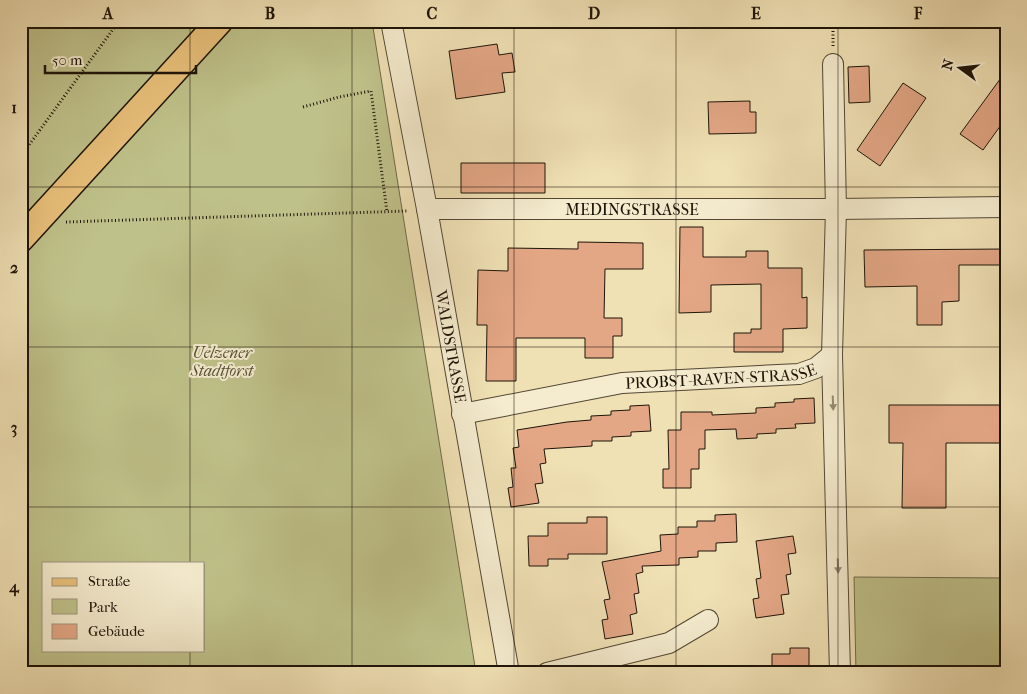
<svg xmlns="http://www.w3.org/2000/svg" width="1027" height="694" viewBox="0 0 1027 694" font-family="'IM FELL French Canon',serif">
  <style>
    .green { fill: #bfc18a; stroke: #6e6a4a; fill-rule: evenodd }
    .building { fill: #e4a786; stroke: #1d1409 }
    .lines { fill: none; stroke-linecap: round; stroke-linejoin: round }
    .minor-casing { stroke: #524734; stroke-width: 22 }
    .major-casing { stroke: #1d1409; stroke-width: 28 }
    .path { stroke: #1d1409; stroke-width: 3; stroke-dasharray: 1 2.5; stroke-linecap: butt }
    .minor { stroke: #f5eccf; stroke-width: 20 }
    .major { stroke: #e8c07a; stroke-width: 25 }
    .oneway { fill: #948b76 }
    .grid { fill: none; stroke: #1d1409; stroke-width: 1; stroke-opacity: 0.55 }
    .labels { text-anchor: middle; stroke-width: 4; stroke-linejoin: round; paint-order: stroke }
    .street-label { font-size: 16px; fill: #1d1409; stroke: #f5eccf }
    .park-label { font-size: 16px; font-style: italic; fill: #565136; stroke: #f5eccf }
    .neatline { fill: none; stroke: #1d1409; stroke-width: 2 }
    .grid-label { font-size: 16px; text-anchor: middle; font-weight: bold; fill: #1d1409 }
  </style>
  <rect width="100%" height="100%" fill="#f0e1b5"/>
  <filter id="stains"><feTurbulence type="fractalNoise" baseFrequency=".004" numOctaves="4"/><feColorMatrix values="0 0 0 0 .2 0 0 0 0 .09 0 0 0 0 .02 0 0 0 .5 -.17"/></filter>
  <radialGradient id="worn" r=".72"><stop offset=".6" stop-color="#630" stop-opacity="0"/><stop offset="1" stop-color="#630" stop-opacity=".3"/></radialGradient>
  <path class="green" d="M 21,21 L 372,21 L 476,673 L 21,673 ZM 44,563 L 204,563 L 204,650 L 44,650 Z
    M 854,577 L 1006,578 L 1006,673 L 856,673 Z"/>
  <path class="building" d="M 497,44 L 499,55 L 512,53 L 515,72 L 502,73 L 505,92 L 456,99 L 449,51 Z
    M 869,66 L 870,102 L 849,103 L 848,67 Z
    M 1006,71 L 1006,118 L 983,150 L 960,134 Z
    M 903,83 L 926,98 L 880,166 L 857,150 Z
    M 750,101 L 750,112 L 756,112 L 756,133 L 709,134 L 708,102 Z
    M 461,163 L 545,163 L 545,193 L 461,193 Z
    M 680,227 L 703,227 L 703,257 L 746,257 L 746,251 L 768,251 L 768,268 L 802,268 L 802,298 L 807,297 L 807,328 L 783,329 L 783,352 L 734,352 L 734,333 L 751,333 L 751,329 L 761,329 L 761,284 L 711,285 L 711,312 L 679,313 Z
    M 578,242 L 643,243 L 643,269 L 605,269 L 604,318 L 622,318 L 622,336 L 613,336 L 613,358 L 585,358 L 585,338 L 516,338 L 516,381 L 486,381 L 487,325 L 477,325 L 478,270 L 508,271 L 508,248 L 578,249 Z
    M 1006,249 L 1006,265 L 959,265 L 959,301 L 942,302 L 942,325 L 917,325 L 917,286 L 865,287 L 864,250 Z
    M 814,398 L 815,423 L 795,424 L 796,428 L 776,429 L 776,433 L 757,434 L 757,438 L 737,439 L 736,429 L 705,430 L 705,449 L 699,449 L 699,469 L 691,469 L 691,488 L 663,488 L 663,469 L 669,469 L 668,430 L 681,430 L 681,412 L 712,412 L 712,415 L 756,413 L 756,408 L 775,407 L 775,403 L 794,402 L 794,399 Z
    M 649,405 L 651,431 L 631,432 L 631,436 L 612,437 L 612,441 L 592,441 L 592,446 L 544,449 L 546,463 L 540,464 L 543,483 L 535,484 L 539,503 L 511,507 L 508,488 L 513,487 L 511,468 L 516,468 L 513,448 L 519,447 L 517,430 L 567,422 L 591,420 L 591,416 L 611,415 L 611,411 L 630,410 L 630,406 Z
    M 889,405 L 1006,405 L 1006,443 L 946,443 L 946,508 L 902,508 L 903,443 L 889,443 Z
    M 736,514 L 737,542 L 716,543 L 716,551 L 698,551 L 698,557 L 679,558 L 679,565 L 642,566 L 643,572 L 636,574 L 639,593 L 634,594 L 637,613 L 630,615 L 633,634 L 605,639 L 602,620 L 608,619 L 604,600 L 610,599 L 602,562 L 661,551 L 660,535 L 678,534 L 678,527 L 697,527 L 697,521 L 715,521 L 715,515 Z
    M 587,517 L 607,517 L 607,554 L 568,554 L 568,559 L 548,559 L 548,566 L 529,566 L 528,536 L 548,536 L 548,523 L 587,523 Z
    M 793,536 L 796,553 L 788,554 L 791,574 L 786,575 L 789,594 L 781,595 L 784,614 L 756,618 L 753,599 L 759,598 L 756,579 L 761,578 L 756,541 Z
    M 790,648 L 809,648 L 809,673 L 772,673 L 772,654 L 790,654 Z"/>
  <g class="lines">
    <defs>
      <g id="minor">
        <path id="s1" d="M 391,21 L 427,209 L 509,673"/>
        <path id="s2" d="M 427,209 L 836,209 L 1006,207"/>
        <path d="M 832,355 L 840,673"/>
        <path id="s3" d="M 462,414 L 622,383 L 799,374 L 816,368 L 832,355 L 836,209 L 833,64"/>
        <path d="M 547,673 L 669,643 L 708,620"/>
      </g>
      <path id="major" d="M 21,239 L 220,21"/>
    </defs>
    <use href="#minor" class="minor-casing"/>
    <use href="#major" class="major-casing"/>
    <path class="path" d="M 833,46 L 833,21
      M 303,107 L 339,97 L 371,91 L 387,212
      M 21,156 L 119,21
      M 66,222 L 407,211"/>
    <use href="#minor" class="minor"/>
    <use href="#major" class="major"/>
  </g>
  <defs><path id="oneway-solid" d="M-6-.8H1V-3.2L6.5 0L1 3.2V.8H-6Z" transform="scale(1.25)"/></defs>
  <g class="oneway">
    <use href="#oneway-solid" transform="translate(833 403) rotate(88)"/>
    <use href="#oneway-solid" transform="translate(838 566) rotate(88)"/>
  </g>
  <path class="grid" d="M 190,21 L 190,563M 352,21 L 352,673M 514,21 L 514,673M 676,21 L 676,673M 838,21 L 838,673M 21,187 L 1006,187M 21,347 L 1006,347M 21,507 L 1006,507M 190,650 L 190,673"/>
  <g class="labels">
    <g class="street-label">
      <text dy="6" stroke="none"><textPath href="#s2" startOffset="205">MEDINGSTRASSE</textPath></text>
      <text dy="6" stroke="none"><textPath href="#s1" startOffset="331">WALDSTRASSE</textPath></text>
      <text dy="6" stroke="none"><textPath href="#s3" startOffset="262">PROBST-RAVEN-STRASSE</textPath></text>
    </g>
    <g class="park-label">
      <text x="222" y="358">Uelzener<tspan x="222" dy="18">Stadtforst</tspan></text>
    </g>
  </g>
  <rect width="1027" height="694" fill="none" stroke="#f0e1b5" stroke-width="55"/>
  <rect x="42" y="562" width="162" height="90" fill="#f5eccf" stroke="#9f9680"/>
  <rect x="52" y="578" width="25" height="8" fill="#e8c07a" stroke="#9f9680"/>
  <text x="88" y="586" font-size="15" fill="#1d1409">Straße</text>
  <rect x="52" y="599" width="25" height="15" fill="#bfc18a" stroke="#9f9680"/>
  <text x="88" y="612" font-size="15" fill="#1d1409">Park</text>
  <rect x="52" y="624" width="25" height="15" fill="#e4a786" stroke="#9f9680"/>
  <text x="88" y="636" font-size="15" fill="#1d1409">Gebäude</text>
  <g transform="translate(960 68) rotate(285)" stroke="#f5eccf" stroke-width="4" paint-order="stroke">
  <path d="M0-4L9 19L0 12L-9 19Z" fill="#1d1409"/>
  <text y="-8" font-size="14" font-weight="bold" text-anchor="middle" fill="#1d1409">N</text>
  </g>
  <path d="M45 65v8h151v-8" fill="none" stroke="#1d1409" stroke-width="2.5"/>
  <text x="52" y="65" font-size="15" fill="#1d1409" stroke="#f5eccf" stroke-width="4" paint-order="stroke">50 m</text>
  <rect x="28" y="28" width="972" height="638" class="neatline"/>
  <g class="grid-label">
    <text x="108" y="19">A</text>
    <text x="270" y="19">B</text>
    <text x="432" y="19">C</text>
    <text x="594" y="19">D</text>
    <text x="756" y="19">E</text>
    <text x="918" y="19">F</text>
    <text x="14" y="113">1</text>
    <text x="14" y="273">2</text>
    <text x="14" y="433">3</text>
    <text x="14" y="592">4</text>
  </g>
  <rect width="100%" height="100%" filter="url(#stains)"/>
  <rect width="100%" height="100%" fill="url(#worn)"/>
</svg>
